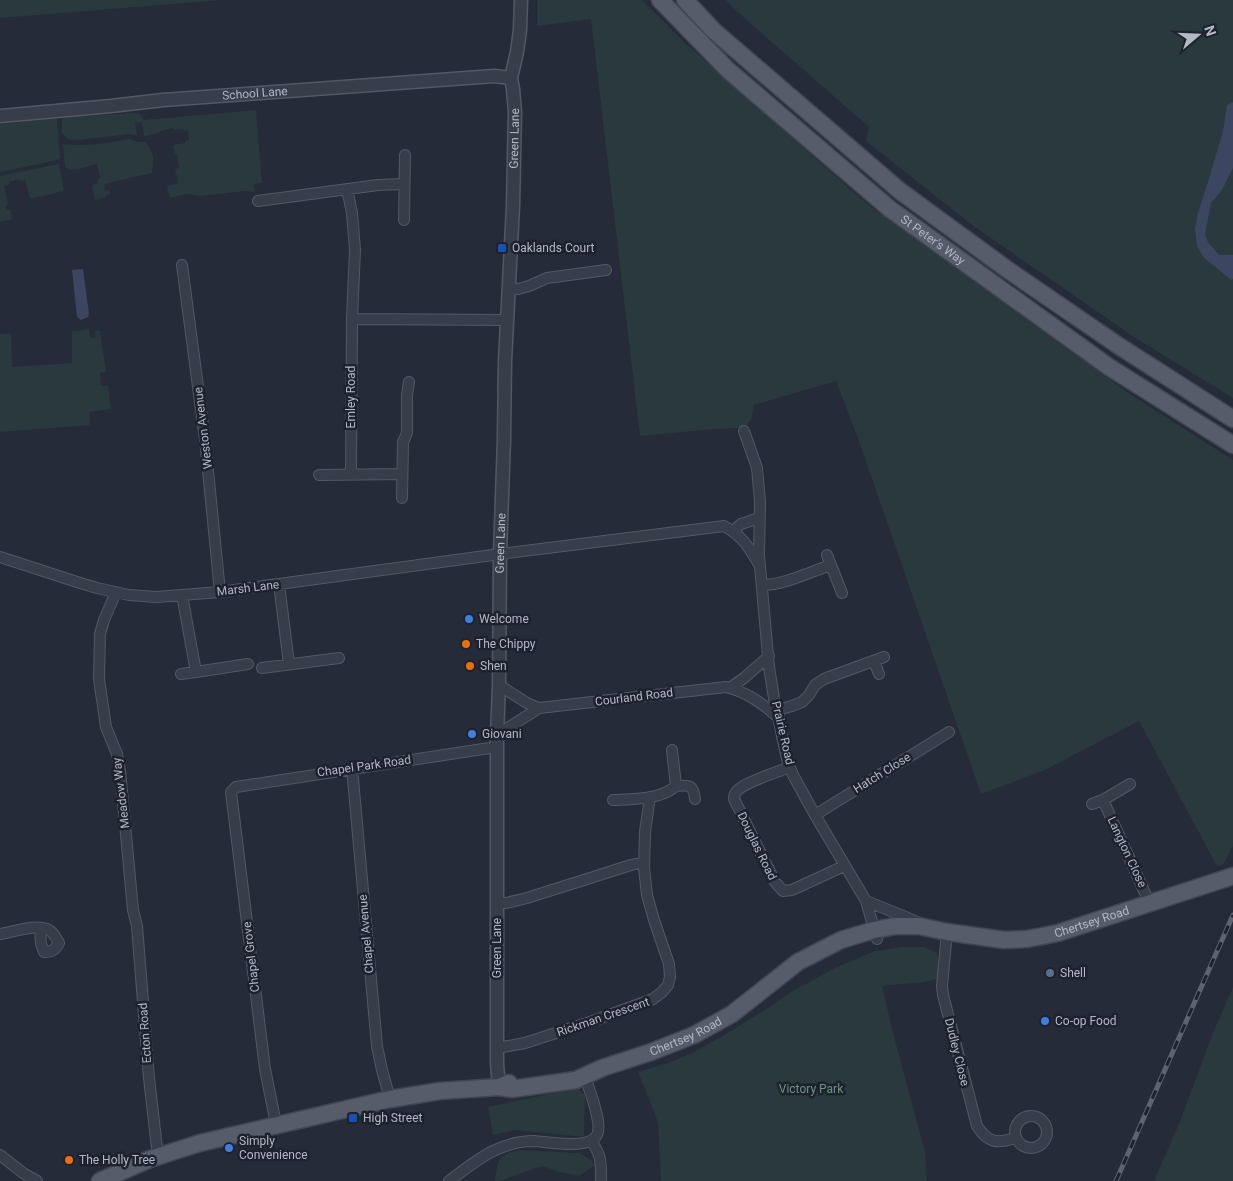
<svg xmlns="http://www.w3.org/2000/svg" width="1233" height="1181" viewBox="0 0 1233 1181" font-family="Roboto,sans-serif">
  <style>
    .green { fill: #29393d }
    .water { fill: #3c4661 }
    .lines { fill: none; stroke-linecap: round; stroke-linejoin: round }
    .minor-casing { stroke: #535864; stroke-width: 12 }
    .tertiary-casing { stroke: #535864; stroke-width: 15 }
    .primary-casing { stroke: #414652; stroke-width: 19 }
    .minor { stroke: #383d4a; stroke-width: 10 }
    .tertiary { stroke: #383d4a; stroke-width: 12 }
    .primary { stroke: #565c6a; stroke-width: 16 }
    .rail-casing { stroke: #5c6372; stroke-width: 5 }
    .rail { stroke: #1d222e; stroke-width: 3; stroke-dasharray: 9; stroke-linecap: butt }
    .transit-dot { fill: #1a4fb4; stroke: #1d222e; stroke-width: 2 }
    .shop-dot { fill: #3f7fe0; stroke: #1d222e; stroke-width: 2 }
    .food-dot { fill: #e8710a; stroke: #1d222e; stroke-width: 2 }
    .service-dot { fill: #5c6f8a; stroke: #1d222e; stroke-width: 2 }
    .labels { text-anchor: middle; stroke-width: 5; stroke-linejoin: round; paint-order: stroke }
    .street-label { font-size: 12px; fill: #b3b8c5; stroke: #1d222e }
    .poi-label { font-size: 12px; fill: #b3b8c5; stroke: #1d222e; text-anchor: start }
    .park-label { font-size: 12px; fill: #6d947b; stroke: #1d222e }
  </style>
  <rect width="100%" height="100%" fill="#252b39"/>
  <path class="green" d="M 0,0 L 222,0 L 0,18 Z
    M 537,0 L 642,0 L 684,42 L 866,203 L 1127,392 L 1233,460 L 1233,846 L 1223,865 L 1217,866 L 1139,721 L 1045,770 L 981,794 L 859,441 L 836,381 L 754,405 L 751,420 L 746,425 L 738,428 L 715,429 L 640,436 L 591,19 L 537,26 Z
    M 726,0 L 1233,0 L 1233,398 L 1134,337 L 972,225 L 866,141 L 869,127 L 733,8 Z
    M 256,110 L 262,183 L 254,184 L 255,192 L 246,191 L 201,196 L 186,194 L 170,198 L 167,186 L 178,183 L 175,169 L 179,168 L 177,154 L 175,154 L 173,145 L 185,143 L 186,141 L 189,140 L 188,130 L 184,131 L 183,129 L 174,130 L 173,128 L 160,131 L 159,133 L 144,136 L 142,122 L 135,123 L 137,136 L 130,134 L 78,140 L 68,139 L 62,133 L 62,117 L 139,113 L 144,120 Z
    M 57,118 L 60,159 L 44,163 L 0,172 L 0,124 Z
    M 129,139 L 137,142 L 146,142 C 149,148 154,153 153,161 C 153,166 152,168 152,173 L 104,184 L 105,191 L 109,190 L 110,194 L 106,195 L 106,197 L 95,200 L 92,185 L 98,183 L 97,179 L 100,178 L 97,164 L 75,170 L 75,169 L 69,170 L 65,167 L 63,144 C 85,147 108,143 129,139 Z
    M 59,164 L 64,191 L 30,199 L 25,180 L 20,181 L 19,179 L 9,182 L 10,184 L 4,186 L 8,203 L 5,207 L 7,210 L 10,209 L 12,219 L 0,222 L 0,176 Z
    M 89,328 L 90,338 L 96,337 L 95,331 L 100,331 L 106,372 L 100,373 L 101,386 L 108,386 L 111,409 L 89,412 L 90,425 L 0,432 L 0,334 L 11,333 L 12,367 L 72,363 L 72,331 L 84,330 Z
    M 902,947 L 924,947 L 937,953 L 939,965 L 937,979 L 924,982 L 882,986 L 892,1029 L 925,1152 L 927,1181 L 661,1181 L 658,1123 L 655,1114 L 638,1072 L 668,1063 L 694,1052 L 721,1037 L 765,1010 L 791,992 L 835,968 L 875,951 Z
    M 1233,987 L 1233,1181 L 1154,1181 L 1181,1119 L 1212,1035 Z
    M 577,1088 L 585,1095 L 584,1137 L 515,1130 L 493,1135 L 488,1107 Z
    M 519,1150 L 580,1153 L 592,1161 L 594,1166 L 579,1176 L 560,1172 L 542,1166 L 499,1181 L 495,1181 C 498,1160 497,1156 519,1150 Z"/>
  <path class="water" d="M 1233,102 L 1233,168 L 1222,190 L 1211,203 L 1205,235 L 1208,242 L 1219,255 L 1233,255 L 1233,279 L 1231,280 L 1218,269 L 1204,258 L 1197,246 L 1195,229 L 1198,213 L 1208,182 L 1223,131 L 1227,105 Z
    M 83,269 L 89,314 L 88,317 L 81,320 L 77,317 L 72,270 Z"/>
  <g class="lines">
    <defs>
      <path id="minor" d="M 347,189 L 352,213 L 355,250 L 352,319 L 351,475
        M 258,201 L 378,185 L 404,184
        M 404,220 L 405,155
        M 182,265 L 205,440 L 220,592
        M 509,288 L 518,289 L 529,286 L 547,278 L 606,270
        M 352,319 L 508,320
        M 744,431 L 757,468 L 760,501 L 759,555 L 769,667 L 774,698 L 787,759 L 793,775 L 815,815 L 866,901 L 877,939
        M 319,475 L 402,474
        M 402,498 L 403,442 L 407,433 L 407,395 L 409,382
        M 733,531 L 741,524 L 759,518
        M 827,555 L 842,593
        M 0,557 L 77,582 L 97,588 L 129,595 L 156,597 L 220,592 L 500,554 L 724,526 C 744,537 749,548 760,566
        M 279,584 L 289,664
        M 762,585 C 784,585 810,572 831,565
        M 116,592 L 104,620 L 100,634 L 99,679 L 106,727 L 117,754 L 120,770 L 133,910 L 137,926 L 149,1078 L 157,1148 L 160,1156
        M 182,595 L 196,672 L 248,664
        M 874,661 L 879,674
        M 262,668 L 339,658
        M 181,674 L 196,672
        M 499,685 L 527,703 L 539,708
        M 730,688 L 744,678 L 769,656
        M 777,710 L 792,706 L 802,702 L 809,695 L 815,685 L 824,679 L 884,657
        M 497,735 L 539,708 L 726,687 C 747,692 763,704 779,718
        M 790,767 C 775,773 751,780 739,789 C 735,792 734,795 734,799 L 775,882 L 783,891 L 792,890 L 844,866
        M 352,768 L 377,1046 L 382,1070 L 390,1099
        M 676,786 C 689,785 693,784 695,799
        M 613,800 C 633,799 660,800 676,786 L 672,750
        M 1103,800 L 1150,904
        M 1092,804 L 1103,800 L 1130,784
        M 815,815 L 949,732
        M 866,901 L 908,918 L 915,921 L 919,926
        M 497,903 L 506,903 L 527,898 L 631,865 L 644,862
        M 947,932 L 942,986 L 943,995 L 977,1126 C 988,1143 997,1144 1015,1138
        M 0,934 C 13,932 38,923 49,930 C 54,933 56,938 59,943 C 55,950 52,952 44,952 L 41,944 L 40,928
        M 497,1048 L 525,1043 L 593,1021 L 653,999 L 662,992 L 668,985 L 670,977 L 669,964 L 654,920 L 647,895 L 644,868 L 645,832 L 650,797
        M1015 1132a16 16 0 1 1 32 0a16 16 0 1 1-32 0Z
        M 276,1124 L 265,1069 L 231,792 L 236,787 L 496,747
        M 591,1141 C 602,1156 601,1163 601,1181
        M 0,1155 L 23,1173 L 37,1181
        M 449,1181 C 476,1161 499,1141 534,1141 C 549,1142 589,1150 597,1135 C 603,1123 589,1090 585,1076"/>
      <g id="tertiary">
        <path id="s1" d="M 0,116 L 111,106 L 163,100 L 494,76 L 511,78"/>
        <path id="s2" d="M 499,1087 L 497,1064 L 497,735 L 499,685 L 500,554 L 504,439 L 505,361 L 513,206 L 515,112 L 513,89 L 511,78 L 517,52 L 520,30 L 521,0"/>
      </g>
      <g id="primary">
        <path id="s3" d="M 660,0 L 728,70 L 890,209 L 1109,367 L 1233,445"/>
        <path d="M 685,0 L 714,31 L 900,191 L 1008,270 L 1119,346 L 1233,419"/>
        <path id="s4" d="M 499,1087 L 512,1089 L 576,1080 L 602,1068 L 651,1052 L 694,1035 L 732,1014 L 798,962 L 841,940 L 874,930 L 896,926 L 919,926 L 947,932 L 1004,940 L 1027,939 L 1058,933 L 1233,876"/>
        <path d="M 100,1181 L 150,1159 L 200,1143 L 390,1099 L 440,1091 L 499,1087 L 509,1083"/>
      </g>
    </defs>
    <use href="#minor" class="minor-casing"/>
    <use href="#tertiary" class="tertiary-casing"/>
    <use href="#primary" class="primary-casing"/>
    <use href="#minor" class="minor"/>
    <use href="#tertiary" class="tertiary"/>
    <use href="#primary" class="primary"/>
    <defs>
      <path id="rail" d="M 1116,1181 L 1233,915"/>
    </defs>
    <use href="#rail" class="rail-casing"/>
    <use href="#rail" class="rail"/>
  </g>
  <g class="transit-dot">
    <rect x="497" y="243" width="10" height="10" rx="2.5"/>
    <rect x="348" y="1113" width="10" height="10" rx="2.5"/>
  </g>
  <g class="shop-dot">
    <circle cx="469" cy="619" r="5"/>
    <circle cx="472" cy="734" r="5"/>
    <circle cx="1045" cy="1021" r="5"/>
    <circle cx="229" cy="1148" r="5"/>
  </g>
  <g class="food-dot">
    <circle cx="466" cy="644" r="5"/>
    <circle cx="470" cy="666" r="5"/>
    <circle cx="69" cy="1160" r="5"/>
  </g>
  <circle class="service-dot" cx="1050" cy="973" r="5"/>
  <g class="labels">
    <g class="street-label">
      <text dy="4" stroke="none"><textPath href="#s1" startOffset="256">School Lane</textPath></text>
      <text dy="4" stroke="none"><textPath href="#s2" startOffset="949">Green Lane</textPath></text>
      <text dy="4" stroke="none"><textPath href="#s3" startOffset="364">St Peter's Way</textPath></text>
      <text transform="translate(351 397) rotate(-90)" y="4">Emley Road</text>
      <text transform="translate(203 428) rotate(-97)" y="4">Weston Avenue</text>
      <text dy="4" stroke="none"><textPath href="#s2" startOffset="544">Green Lane</textPath></text>
      <text transform="translate(248 588) rotate(-7)" y="4">Marsh Lane</text>
      <text transform="translate(634 697) rotate(-7)" y="4">Courland Road</text>
      <text transform="translate(783 733) rotate(77)" y="4">Prairie Road</text>
      <text transform="translate(364 766) rotate(-8)" y="4">Chapel Park Road</text>
      <text transform="translate(882 773) rotate(-32)" y="4">Hatch Close</text>
      <text transform="translate(121 793) rotate(-97)" y="4">Meadow Way</text>
      <text transform="translate(757 846) rotate(64)" y="4">Douglas Road</text>
      <text transform="translate(1127 852) rotate(65)" y="4">Langton Close</text>
      <text dy="4" stroke="none"><textPath href="#s4" startOffset="636">Chertsey Road</textPath></text>
      <text transform="translate(366 934) rotate(-95)" y="4">Chapel Avenue</text>
      <text transform="translate(497 948) rotate(-90)" y="4">Green Lane</text>
      <text transform="translate(251 957) rotate(-97)" y="4">Chapel Grove</text>
      <text transform="translate(603 1017) rotate(-19)" y="4">Rickman Crescent</text>
      <text transform="translate(145 1033) rotate(-94)" y="4">Ecton Road</text>
      <text dy="4" stroke="none"><textPath href="#s4" startOffset="196">Chertsey Road</textPath></text>
      <text transform="translate(957 1052) rotate(76)" y="4">Dudley Close</text>
    </g>
    <g class="poi-label">
      <text x="512" y="252">Oaklands Court</text>
      <text x="479" y="623">Welcome</text>
      <text x="476" y="648">The Chippy</text>
      <text x="480" y="670">Shen</text>
      <text x="482" y="738">Giovani</text>
      <text x="1060" y="977">Shell</text>
      <text x="1055" y="1025">Co-op Food</text>
      <text x="363" y="1122">High Street</text>
      <text x="239" y="1145">Simply<tspan x="239" dy="14">Convenience</tspan></text>
      <text x="79" y="1164">The Holly Tree</text>
    </g>
    <g class="park-label">
      <text x="811" y="1093">Victory Park</text>
    </g>
  </g>
  <g transform="translate(1198 35) rotate(71)" stroke="#1d222e" stroke-width="4" paint-order="stroke">
  <path d="M0-4L9 19L0 12L-9 19Z" fill="#b3b8c5"/>
  <text y="-8" font-size="14" font-weight="bold" text-anchor="middle" fill="#b3b8c5">N</text>
  </g>
</svg>
